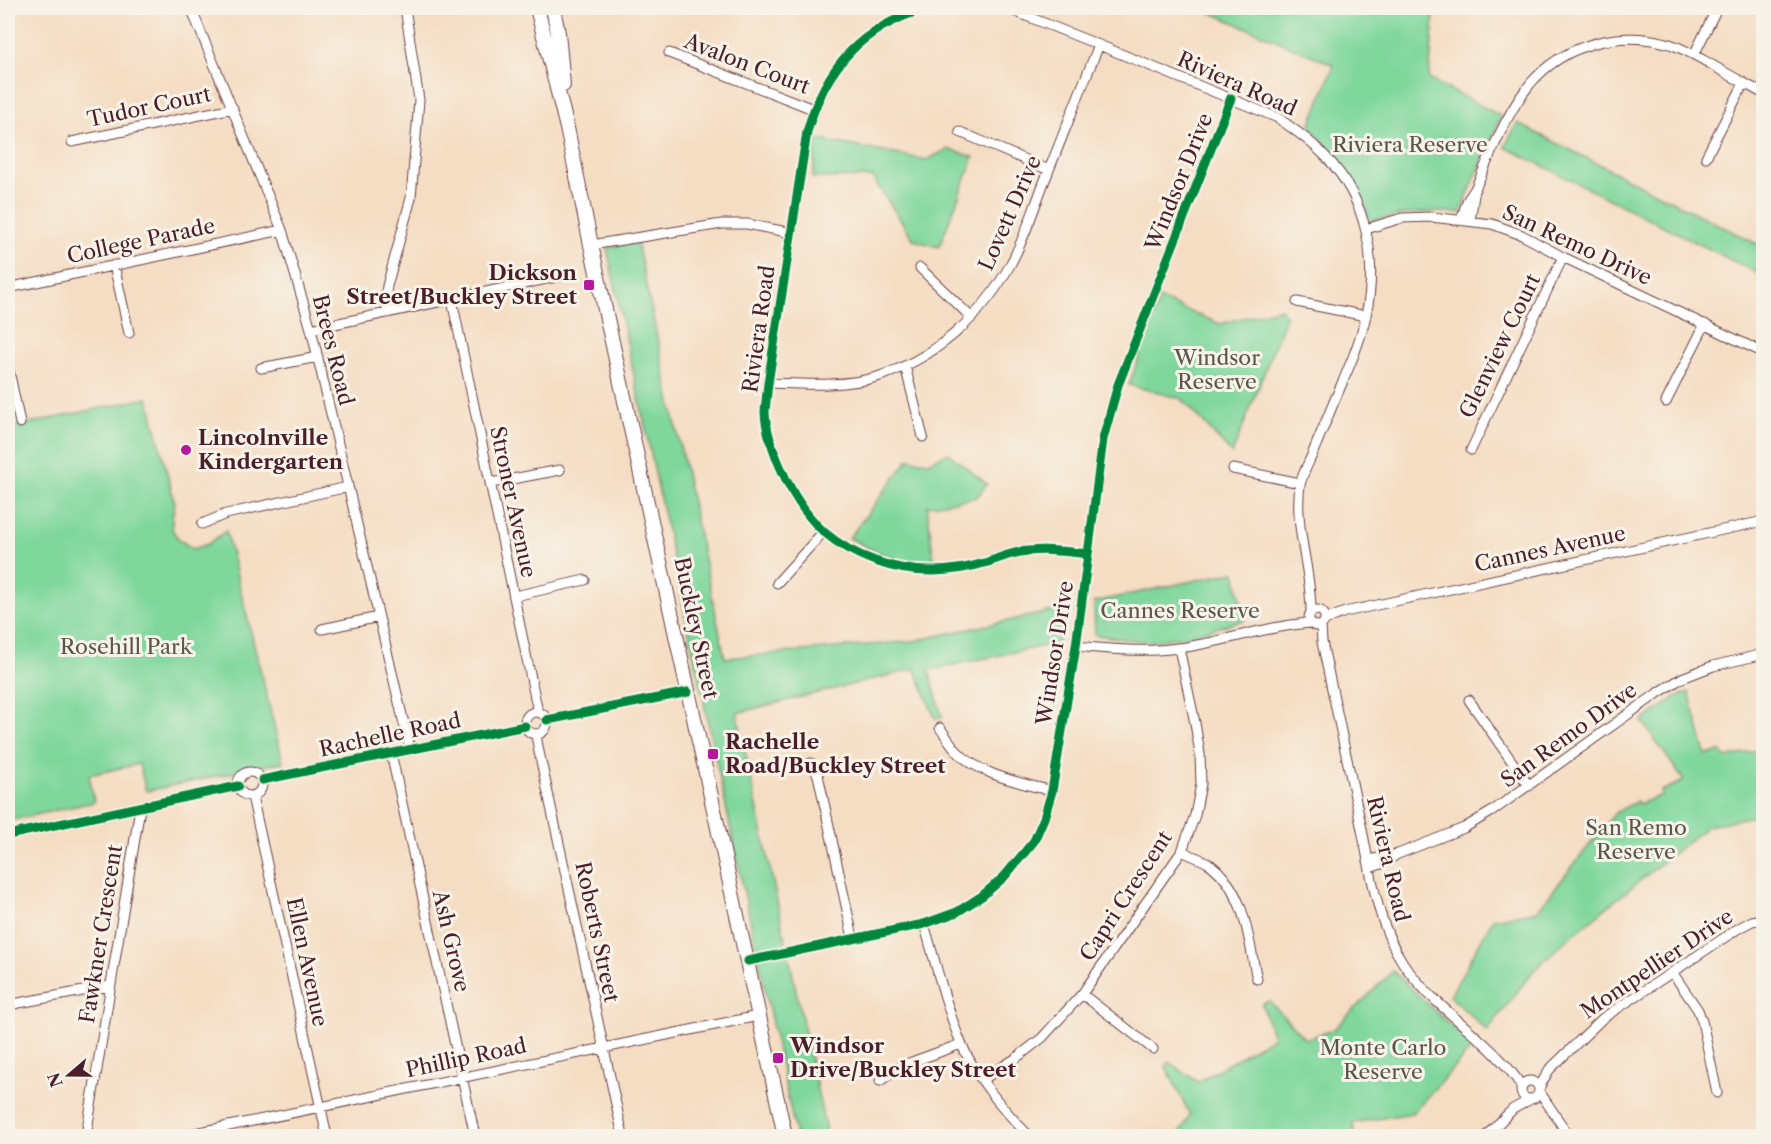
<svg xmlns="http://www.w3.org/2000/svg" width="1771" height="1144" viewBox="0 0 1771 1144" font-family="'Libre Caslon Text',serif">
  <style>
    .green { fill: #7fd79c; stroke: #647b64; stroke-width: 1.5 }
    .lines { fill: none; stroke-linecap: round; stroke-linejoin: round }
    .street-casing { stroke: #643c42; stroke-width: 11 }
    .secondary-casing { stroke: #643c42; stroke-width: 16 }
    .street { stroke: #fff; stroke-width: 9 }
    .secondary { stroke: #fff; stroke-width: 14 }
    .cycleway-casing { stroke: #f7f3e8; stroke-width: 13 }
    .cycleway { stroke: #00873e; stroke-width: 9 }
    .poi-dot { fill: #b5179e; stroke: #f7f3e8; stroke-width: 2 }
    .labels { text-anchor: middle; stroke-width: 6; stroke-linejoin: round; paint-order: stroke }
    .street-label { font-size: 21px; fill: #4a1f2b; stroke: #f7f3e8 }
    .park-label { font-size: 21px; fill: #5a564d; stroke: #f7f3e8 }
    .poi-label { font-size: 21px; font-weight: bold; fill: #4a1f2b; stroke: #f7f3e8; text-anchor: start }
  </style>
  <rect width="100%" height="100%" fill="#f7f3e8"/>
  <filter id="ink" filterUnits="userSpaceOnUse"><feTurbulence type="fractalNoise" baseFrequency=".0167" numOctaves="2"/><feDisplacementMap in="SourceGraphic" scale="12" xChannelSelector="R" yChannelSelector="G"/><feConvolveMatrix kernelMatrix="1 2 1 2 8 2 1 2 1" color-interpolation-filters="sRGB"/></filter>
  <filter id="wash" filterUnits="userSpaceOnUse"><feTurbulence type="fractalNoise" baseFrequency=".008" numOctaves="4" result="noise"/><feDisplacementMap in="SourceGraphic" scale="24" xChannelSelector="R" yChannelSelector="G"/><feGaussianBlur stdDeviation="1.35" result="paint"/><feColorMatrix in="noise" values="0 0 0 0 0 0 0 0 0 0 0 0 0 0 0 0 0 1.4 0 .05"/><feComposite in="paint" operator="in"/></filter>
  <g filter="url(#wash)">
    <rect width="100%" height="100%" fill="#f5ddc3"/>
    <path class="green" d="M 1200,8 L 1484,8 L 1434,15 L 1429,79 L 1501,116 L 1460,213 C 1428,210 1401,214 1371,221 L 1348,175 L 1310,126 L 1334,65 Z
      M 1517,123 L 1763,247 L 1763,276 L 1505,147 Z
      M 816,139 L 927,160 L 948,149 L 974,157 L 939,247 L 914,240 L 872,177 L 813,178 Z
      M 637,242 L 725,658 L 913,641 L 1063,609 L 1058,643 L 929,670 L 942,717 L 935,718 L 915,669 L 737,713 L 827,1136 L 796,1136 L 607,248 Z
      M 1160,299 L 1220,324 L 1281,308 L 1286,317 L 1232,454 L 1182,399 L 1129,385 Z
      M 148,398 L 175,504 C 168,529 171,537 194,549 L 208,544 L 226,531 L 283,762 L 146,791 L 139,764 L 89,775 L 94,802 L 8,821 L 8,428 Z
      M 948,453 L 987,484 L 977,497 L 927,506 L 934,563 L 905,562 L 879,553 L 849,538 L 909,459 L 928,462 Z
      M 1235,572 L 1245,620 L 1187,636 L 1148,642 L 1095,635 L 1094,602 Z
      M 1689,692 L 1706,755 L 1721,751 L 1725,758 L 1763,749 L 1763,814 L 1707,826 L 1563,943 L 1534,970 L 1487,1031 L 1450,996 L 1493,919 L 1537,911 L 1615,813 L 1637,801 L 1639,804 L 1662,795 L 1661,791 L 1684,781 L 1642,721 L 1676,697 Z
      M 1393,971 L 1473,1047 L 1412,1113 L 1353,1123 L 1355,1136 L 1178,1136 L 1190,1115 L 1166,1067 L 1169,1062 L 1198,1082 L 1273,1037 L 1262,1004 L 1269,1001 L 1305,1039 L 1333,1030 Z"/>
  </g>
  <g filter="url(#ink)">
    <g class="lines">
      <defs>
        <path id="street" d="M 191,8 L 282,230 L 311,329 L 410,749
          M 928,8 C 862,26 825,67 807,132 L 768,383 C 767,392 766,402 765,411 C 765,428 772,447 779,464 C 789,488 804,514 824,532 C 853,557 896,572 934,571 C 953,571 971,567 988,562 C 997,559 1006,555 1015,553 C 1039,548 1063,551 1088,554
          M 999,8 L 1014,11 L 1099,45 L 1278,118 C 1295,130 1312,142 1327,158 C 1367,200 1378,260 1366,315 C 1359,348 1344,378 1331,409 C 1325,424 1318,440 1312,455 C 1308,464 1302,475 1300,485 C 1294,529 1311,568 1311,611
          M 94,9 L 97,8
          M 669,53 L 813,109
          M 1694,55 L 1717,8
          M 960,132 L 1049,170
          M 72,142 L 233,108
          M 1706,157 L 1744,83
          M 1461,220 L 1467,201 L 1475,189 C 1491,154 1505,115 1530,84 C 1563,45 1617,30 1666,43 C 1682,47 1698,57 1712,65 C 1729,75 1746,84 1764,94
          M 1470,221 L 1474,195
          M 1366,229 L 1402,218 L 1431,217 L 1492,224 L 1522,235 L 1563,257 L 1764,353
          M 591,245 L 722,224 L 747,224 L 792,233
          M 114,265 L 129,333
          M 920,268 L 971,317
          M 8,288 L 282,230
          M 452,300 L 538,712
          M 1297,302 L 1366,316
          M 388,313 L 385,300 L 387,286 L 411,198 L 419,100 L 405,8
          M 311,329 L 570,274
          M 8,366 L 20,423
          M 905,366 L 923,437
          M 261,368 L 318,357
          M 768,383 C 804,384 843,387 877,377 C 934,359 982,317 1010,265 C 1024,240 1033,211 1043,185 C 1062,138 1080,91 1099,45
          M 1666,402 L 1705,324
          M 1471,450 L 1563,257
          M 1233,469 L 1300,483
          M 491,483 L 560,470
          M 202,524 L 226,514 L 348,487
          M 777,583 L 824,531
          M 515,596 L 585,580
          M1309 618a8 8 0 1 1 16 0a8 8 0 1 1-16 0Z
          M 1325,620 L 1345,612 L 1764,521
          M 1321,625 L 1322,642 C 1335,703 1348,764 1361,825 C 1371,871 1376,922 1403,963 C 1435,1011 1492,1039 1522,1087
          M 322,629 L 379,617
          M 1076,646 C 1110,649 1143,653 1178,648 C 1222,643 1265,626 1310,623
          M 1469,700 L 1529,786
          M525 723a11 11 0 1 1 22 0a11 11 0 1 1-22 0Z
          M 547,720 L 688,692
          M 940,728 C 946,736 951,744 957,751 C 978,775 1022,783 1052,791
          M 536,735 L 539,752 L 623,1136
          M 391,753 L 475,1136
          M 811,763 L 818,775 L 853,938
          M238 784a12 12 0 1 1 24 0a12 12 0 1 1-24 0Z
          M 262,780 L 525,726
          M 252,796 L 327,1136
          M 8,835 L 238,786
          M 1182,851 C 1191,856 1203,859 1211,865 C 1246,892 1248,939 1257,979
          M 1369,860 L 1398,854 L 1464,828 L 1491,812 L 1658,693 L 1682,678 L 1713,666 L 1764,654
          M 1370,868 L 1386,862 L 1396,855
          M 924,924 C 936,963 945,1005 961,1043 C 976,1078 1003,1109 1029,1136
          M 748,961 L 924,924 L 957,912 L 982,896 L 1004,877 L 1034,841 L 1044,818 L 1052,791 L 1076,646 L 1103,439 L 1118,385 L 1231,98
          M 1672,972 L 1698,1010 L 1702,1021 L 1717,1093
          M 1082,994 L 1153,1049
          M 8,1005 L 110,986
          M 982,1080 L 1015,1059 L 1042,1038 L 1082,994 L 1182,851 L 1195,815 L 1201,784 L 1200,754 L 1195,723 L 1179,648
          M 880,1081 L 901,1066 L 961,1044
          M1521 1090a9 9 0 1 1 18 0a9 9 0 1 1-18 0Z
          M 1539,1088 L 1549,1070 L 1603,1018 L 1739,928 L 1752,921 L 1764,919
          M 1539,1091 L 1569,1136
          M 86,1136 L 140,808
          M 181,1136 L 758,1016
          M 1486,1136 L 1513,1109 L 1531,1099"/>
        <path id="secondary" d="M 537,8 L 567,128 L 591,245 L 785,1136
          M 553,8 L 558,33 L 563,85"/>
      </defs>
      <use href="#street" class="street-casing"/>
      <use href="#secondary" class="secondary-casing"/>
      <use href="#street" class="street"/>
      <use href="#secondary" class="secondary"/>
      <defs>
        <path id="cycleway" d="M 928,8 C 862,26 825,67 807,132 L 768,383 C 767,392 766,402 765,411 C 765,428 772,447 779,464 C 789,488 804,514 824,532 C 853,557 896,572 934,571 C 953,571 971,567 988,562 C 997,559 1006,555 1015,553 C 1039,548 1063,551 1088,554
          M 547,720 L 688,692
          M 262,780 L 525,726
          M 8,835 L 238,786
          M 748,961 L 924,924 L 957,912 L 982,896 L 1004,877 L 1034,841 L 1044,818 L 1052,791 L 1076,646 L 1103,439 L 1118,385 L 1231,98"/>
      </defs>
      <use href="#cycleway" class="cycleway-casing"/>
      <use href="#cycleway" class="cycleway"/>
    </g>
  </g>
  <g class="poi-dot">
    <rect x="583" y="279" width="12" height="12" rx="3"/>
    <circle cx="186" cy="450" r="6"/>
    <rect x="707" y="748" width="12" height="12" rx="3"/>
    <rect x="772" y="1052" width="12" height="12" rx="3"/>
  </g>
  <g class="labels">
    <g class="street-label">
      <text transform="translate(747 64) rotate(21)" y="7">Avalon Court</text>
      <text transform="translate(1237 84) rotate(24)" y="7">Riviera Road</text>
      <text transform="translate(149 107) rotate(-12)" y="7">Tudor Court</text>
      <text transform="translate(1179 182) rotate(-68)" y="7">Windsor Drive</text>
      <text transform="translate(1010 213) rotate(-66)" y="7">Lovett Drive</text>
      <text transform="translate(141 241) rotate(-12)" y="7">College Parade</text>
      <text transform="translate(1577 245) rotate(25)" y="7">San Remo Drive</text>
      <text transform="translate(759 329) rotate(-82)" y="7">Riviera Road</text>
      <text transform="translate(1500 346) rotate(-64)" y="7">Glenview Court</text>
      <text transform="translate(333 350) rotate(76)" y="7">Brees Road</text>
      <text transform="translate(513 502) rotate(78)" y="7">Stroner Avenue</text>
      <text transform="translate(1550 549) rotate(-12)" y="7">Cannes Avenue</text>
      <text transform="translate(696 628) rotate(78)" y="7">Buckley Street</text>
      <text transform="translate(1055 653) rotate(-81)" y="7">Windsor Drive</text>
      <text transform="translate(390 735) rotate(-12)" y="7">Rachelle Road</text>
      <text transform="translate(1569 735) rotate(-36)" y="7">San Remo Drive</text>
      <text transform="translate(1388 859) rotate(77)" y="7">Riviera Road</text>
      <text transform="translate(1126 896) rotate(-57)" y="7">Capri Crescent</text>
      <text transform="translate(597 932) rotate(78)" y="7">Roberts Street</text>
      <text transform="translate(101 934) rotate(-81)" y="7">Fawkner Crescent</text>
      <text transform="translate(451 941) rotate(77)" y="7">Ash Grove</text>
      <text transform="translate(307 962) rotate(78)" y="7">Ellen Avenue</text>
      <text transform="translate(1657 964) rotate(-34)" y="7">Montpellier Drive</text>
      <text transform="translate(466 1058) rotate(-12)" y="7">Phillip Road</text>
    </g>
    <g class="park-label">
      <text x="1410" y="152">Riviera Reserve</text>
      <text x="1217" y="365">Windsor<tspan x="1217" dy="24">Reserve</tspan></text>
      <text x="1180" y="618">Cannes Reserve</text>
      <text x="126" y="654">Rosehill Park</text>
      <text x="1636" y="835">San Remo<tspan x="1636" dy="24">Reserve</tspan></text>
      <text x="1383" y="1055">Monte Carlo<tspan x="1383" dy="24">Reserve</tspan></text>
    </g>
    <g class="poi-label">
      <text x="577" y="280" text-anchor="end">Dickson<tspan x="577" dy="24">Street/Buckley Street</tspan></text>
      <text x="198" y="445">Lincolnville<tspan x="198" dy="24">Kindergarten</tspan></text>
      <text x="725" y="749">Rachelle<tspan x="725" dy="24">Road/Buckley Street</tspan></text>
      <text x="790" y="1053">Windsor<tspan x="790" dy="24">Drive/Buckley Street</tspan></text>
    </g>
  </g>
  <rect width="1771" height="1144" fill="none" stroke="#f7f3e8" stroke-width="30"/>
  <g transform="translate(69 1075) rotate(250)" stroke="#f7f3e8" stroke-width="4.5" paint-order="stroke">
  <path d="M0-4.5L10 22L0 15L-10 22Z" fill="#4a1f2b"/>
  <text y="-9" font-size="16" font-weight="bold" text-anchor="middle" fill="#4a1f2b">N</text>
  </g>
</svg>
